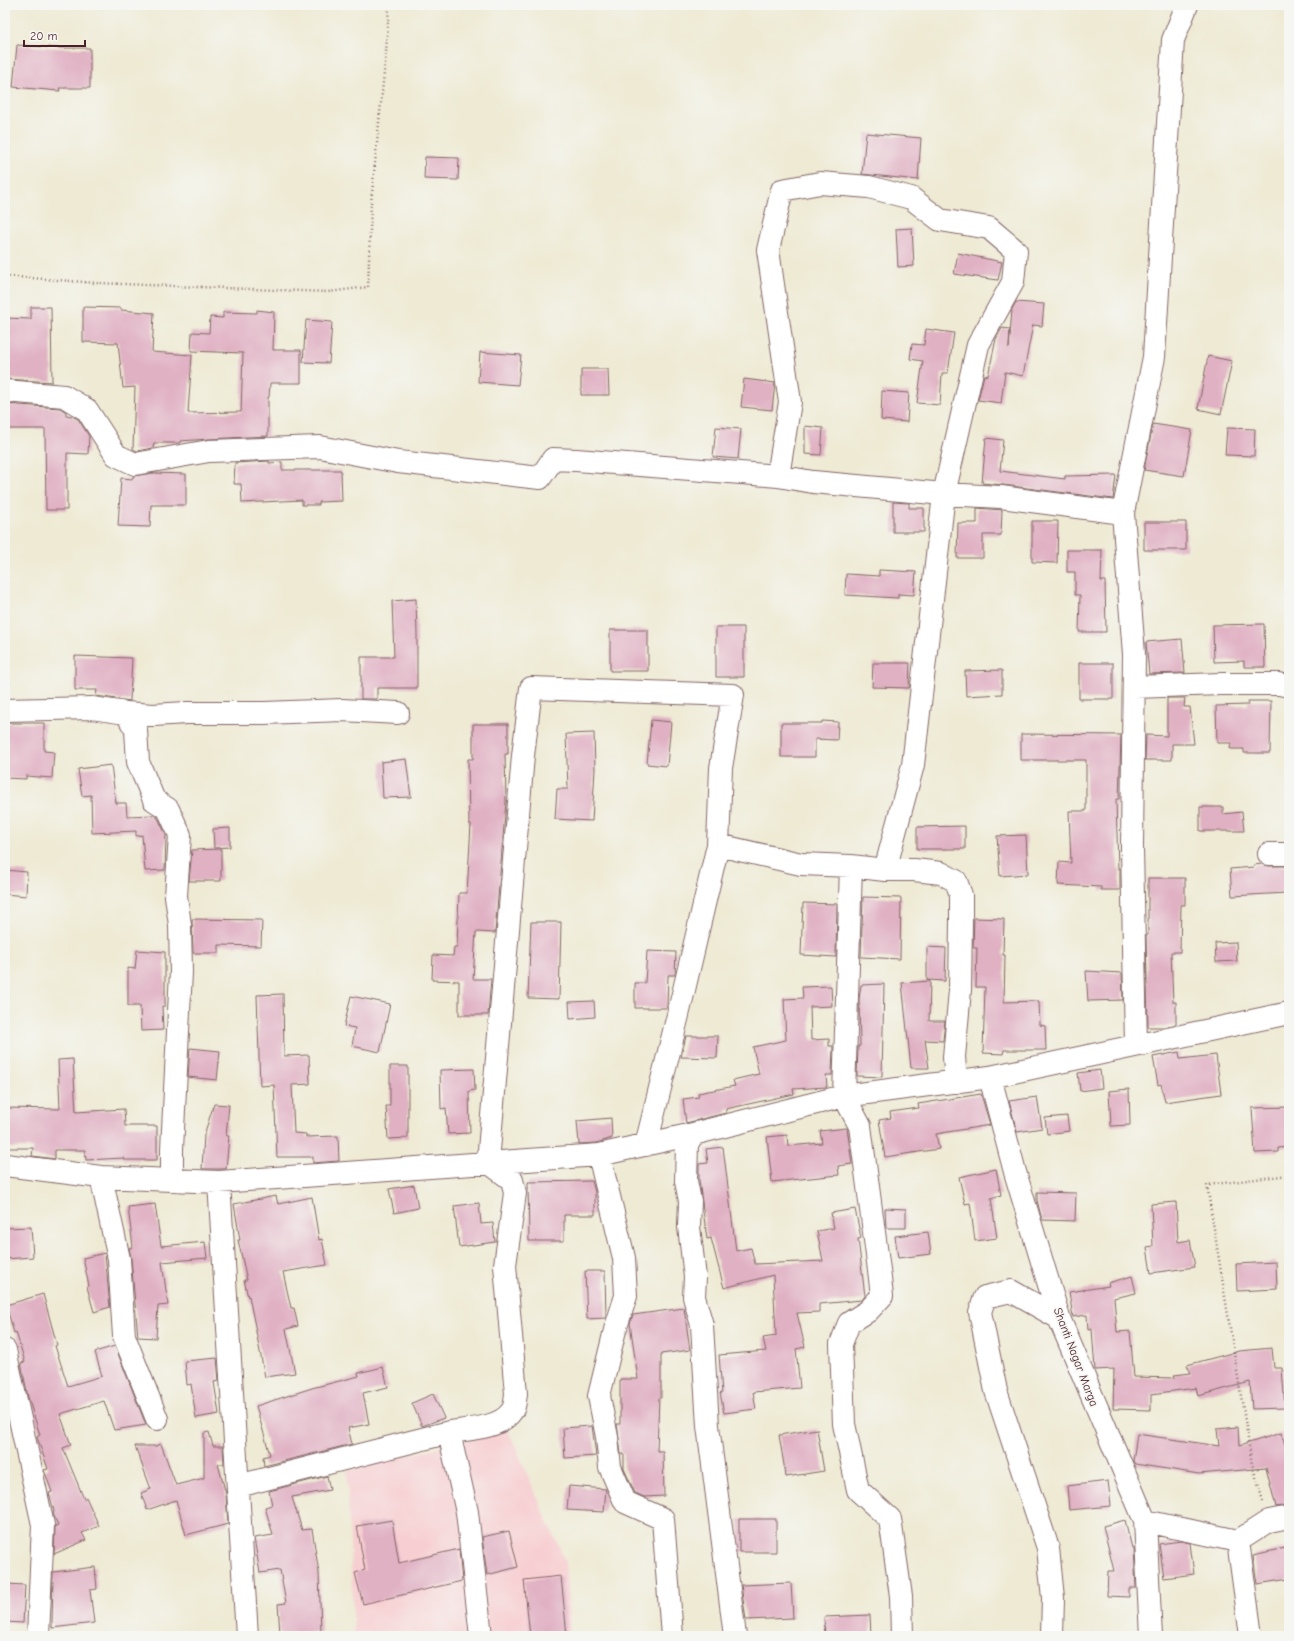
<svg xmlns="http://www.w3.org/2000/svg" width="1294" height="1641" viewBox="0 0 1294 1641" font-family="'Comic Neue',sans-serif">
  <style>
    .built { fill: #f7cfd2 }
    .building { fill: #e0b0c3 }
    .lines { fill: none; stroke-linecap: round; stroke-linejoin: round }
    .minor-casing { stroke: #836666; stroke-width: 24 }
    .path { stroke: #836666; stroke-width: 2.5; stroke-dasharray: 1 3; stroke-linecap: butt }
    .minor { stroke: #fff; stroke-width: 22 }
    .labels { text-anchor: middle; stroke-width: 3.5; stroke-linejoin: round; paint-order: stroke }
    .street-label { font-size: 12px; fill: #4a1f2b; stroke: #f6f6f2 }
  </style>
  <rect width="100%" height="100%" fill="#f6f6f2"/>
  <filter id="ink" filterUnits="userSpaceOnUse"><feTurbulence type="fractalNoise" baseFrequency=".025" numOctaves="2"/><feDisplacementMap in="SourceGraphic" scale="8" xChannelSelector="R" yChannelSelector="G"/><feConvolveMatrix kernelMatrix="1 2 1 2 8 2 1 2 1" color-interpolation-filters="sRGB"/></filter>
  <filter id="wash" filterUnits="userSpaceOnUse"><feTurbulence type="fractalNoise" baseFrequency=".012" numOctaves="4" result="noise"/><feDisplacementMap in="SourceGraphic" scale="16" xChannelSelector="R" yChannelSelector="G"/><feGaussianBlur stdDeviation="0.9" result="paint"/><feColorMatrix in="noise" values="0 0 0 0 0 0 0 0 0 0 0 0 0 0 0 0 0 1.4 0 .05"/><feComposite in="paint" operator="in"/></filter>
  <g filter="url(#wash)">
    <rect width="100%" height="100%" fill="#eeead4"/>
    <path class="built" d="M 508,1430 L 565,1561 L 570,1636 L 354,1636 L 347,1471 Z"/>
    <g id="blocks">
      <path class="building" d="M 17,45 L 59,48 L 90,48 L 90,88 L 59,88 L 60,91 L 13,87 Z
        M 866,133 L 921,138 L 918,180 L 862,174 Z
        M 425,157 L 459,158 L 458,180 L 424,179 Z
        M 912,228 L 914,266 L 898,267 L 896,229 Z
        M 958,253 L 1002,262 L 998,280 L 954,274 Z
        M 1016,302 L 1044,304 L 1042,326 L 1033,325 L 1023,376 L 1005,372 L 1001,403 L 978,400 L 984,375 L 988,376 L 996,339 L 1002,328 L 1010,329 L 1009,348 L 1012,309 Z
        M 31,307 L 51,307 L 52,382 L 5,379 L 5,318 L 31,319 Z
        M 83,307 L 121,308 L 121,310 L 154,313 L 152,352 L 192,355 L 188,413 L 241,412 L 243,353 L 191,351 L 192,332 L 209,333 L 210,317 L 223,318 L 223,312 L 257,313 L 257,310 L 274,312 L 273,350 L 301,350 L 301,383 L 270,383 L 269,397 L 268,397 L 268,436 L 209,439 L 180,441 L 180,443 L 154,443 L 153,448 L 137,451 L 133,449 L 135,387 L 123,388 L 118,343 L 83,342 Z
        M 306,320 L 332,322 L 329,363 L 303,362 Z
        M 926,329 L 954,333 L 948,373 L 942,373 L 940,405 L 917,403 L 923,361 L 910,359 L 912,344 L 924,345 Z
        M 480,352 L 521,355 L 518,385 L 478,382 Z
        M 1208,356 L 1232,361 L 1221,414 L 1198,409 Z
        M 581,369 L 608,369 L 609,395 L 581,395 Z
        M 744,379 L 775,383 L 772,410 L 741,407 Z
        M 882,391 L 909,393 L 907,422 L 881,420 Z
        M 5,404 L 60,408 L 66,412 L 66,415 L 72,416 L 78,419 L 89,436 L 88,454 L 67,453 L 67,510 L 46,510 L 45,429 L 5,429 Z
        M 1153,424 L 1192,430 L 1184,476 L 1144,470 Z
        M 805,426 L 823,428 L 821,455 L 805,454 Z
        M 716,427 L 741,429 L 738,459 L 713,457 Z
        M 1227,428 L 1255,429 L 1254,456 L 1225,455 Z
        M 986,438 L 1003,440 L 1000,471 L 1065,479 L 1065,476 L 1116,475 L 1113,499 L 1003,485 L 982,483 Z
        M 269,461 L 269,463 L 282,462 L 282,470 L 341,470 L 342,501 L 319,502 L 319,505 L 302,505 L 302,500 L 242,503 L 241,484 L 234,484 L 235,463 Z
        M 153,473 L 186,474 L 186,505 L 151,505 L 150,527 L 118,526 L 121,478 L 133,479 L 133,476 Z
        M 893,502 L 909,503 L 909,508 L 924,508 L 924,532 L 893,532 Z
        M 977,508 L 1002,510 L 1001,535 L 983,535 L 983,558 L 957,558 L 958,523 L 977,523 Z
        M 1032,521 L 1058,521 L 1057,563 L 1032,562 Z
        M 1144,522 L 1186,522 L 1186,550 L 1144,550 Z
        M 1067,550 L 1102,550 L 1101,581 L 1105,581 L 1106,632 L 1079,632 L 1080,595 L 1075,595 L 1075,572 L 1067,572 Z
        M 879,570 L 916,572 L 914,595 L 898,594 L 898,598 L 845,595 L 846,574 L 879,576 Z
        M 416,599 L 417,635 L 417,688 L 377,688 L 377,699 L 361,699 L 361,657 L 394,657 L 392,601 Z
        M 1264,624 L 1265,667 L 1244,667 L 1244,661 L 1214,662 L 1213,625 Z
        M 716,627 L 744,627 L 744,677 L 716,677 Z
        M 610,630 L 648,630 L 648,671 L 610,671 Z
        M 1182,639 L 1185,673 L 1149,674 L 1146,642 Z
        M 75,656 L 132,658 L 130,701 L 96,696 L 97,690 L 75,690 Z
        M 873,663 L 910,663 L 909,688 L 872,687 Z
        M 1079,663 L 1113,663 L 1113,699 L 1079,699 Z
        M 1002,670 L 1002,694 L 966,696 L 965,671 Z
        M 1167,698 L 1185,698 L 1184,707 L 1190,707 L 1194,744 L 1172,744 L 1172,760 L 1145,760 L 1146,735 L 1167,736 Z
        M 1248,701 L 1271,701 L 1270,753 L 1244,753 L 1244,749 L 1230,749 L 1231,743 L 1217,743 L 1216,706 L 1248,705 Z
        M 651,720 L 671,722 L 667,766 L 647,764 Z
        M 822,721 L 838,722 L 837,740 L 815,739 L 815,757 L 781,757 L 781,723 L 822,723 Z
        M 5,723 L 44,723 L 44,751 L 54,752 L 52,778 L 26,776 L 26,779 L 5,778 L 7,746 L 5,746 Z
        M 473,724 L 508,724 L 508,754 L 505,754 L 506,802 L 495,933 L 476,932 L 473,979 L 491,979 L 488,1015 L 459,1015 L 459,981 L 432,980 L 433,955 L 453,956 L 454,947 L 457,947 L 459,893 L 467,893 L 471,824 L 469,824 L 468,759 L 473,759 Z
        M 594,733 L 595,769 L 592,821 L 555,819 L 557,789 L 568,789 L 566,734 Z
        M 1021,734 L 1121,735 L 1119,799 L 1116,799 L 1118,869 L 1120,868 L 1120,890 L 1101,890 L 1101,887 L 1058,885 L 1059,862 L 1071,863 L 1069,811 L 1086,811 L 1086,760 L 1021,760 Z
        M 406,759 L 411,797 L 383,798 L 381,762 Z
        M 111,765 L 116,803 L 126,803 L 127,816 L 154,815 L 158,818 L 166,835 L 165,870 L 145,871 L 142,835 L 136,836 L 136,831 L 92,833 L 91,795 L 82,796 L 78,769 Z
        M 1200,807 L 1223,807 L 1223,814 L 1242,812 L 1244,831 L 1200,831 Z
        M 965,826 L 965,849 L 917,849 L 917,827 Z
        M 230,828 L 230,847 L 214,848 L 213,829 Z
        M 1026,835 L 1028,874 L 1000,876 L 997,836 Z
        M 221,849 L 221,881 L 189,881 L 192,850 Z
        M 1262,864 L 1269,866 L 1289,866 L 1289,888 L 1287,888 L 1287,893 L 1232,896 L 1230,869 L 1254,867 L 1254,865 Z
        M 5,870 L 27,872 L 26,896 L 5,894 Z
        M 1148,878 L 1185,878 L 1185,905 L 1181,905 L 1180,952 L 1171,952 L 1173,1002 L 1176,1002 L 1176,1024 L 1166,1027 L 1148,1027 L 1146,935 L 1148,935 Z
        M 863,897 L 901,898 L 900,959 L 861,957 Z
        M 803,903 L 837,904 L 836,957 L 801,955 Z
        M 974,918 L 1004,919 L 1003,955 L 1005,955 L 1004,1002 L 1039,1001 L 1040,1025 L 1045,1026 L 1046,1050 L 1004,1050 L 1003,1054 L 983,1053 L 985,987 L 976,987 L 977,948 L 973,948 Z
        M 192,919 L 262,920 L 261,946 L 219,945 L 219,953 L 193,953 Z
        M 531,922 L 561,922 L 559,999 L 528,998 Z
        M 1236,942 L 1237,961 L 1216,962 L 1215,943 Z
        M 927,947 L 946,948 L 945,981 L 927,980 Z
        M 137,950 L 165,952 L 165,1006 L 162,1006 L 163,1030 L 141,1031 L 140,1006 L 128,1006 L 128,968 L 135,969 Z
        M 647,951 L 676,952 L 675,975 L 668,975 L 667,1008 L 635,1008 L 635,983 L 645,983 Z
        M 1086,971 L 1122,973 L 1123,1000 L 1088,1001 Z
        M 930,981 L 929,1021 L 945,1021 L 943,1041 L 925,1040 L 929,1068 L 911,1068 L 902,983 Z
        M 884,984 L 882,1077 L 857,1076 L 858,1046 L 860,1046 L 859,999 L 861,985 Z
        M 831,986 L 832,1006 L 810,1007 L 811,1040 L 829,1039 L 829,1046 L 833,1046 L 832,1075 L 826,1075 L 827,1087 L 793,1089 L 794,1094 L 726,1109 L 726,1113 L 686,1123 L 683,1099 L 699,1097 L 698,1093 L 735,1086 L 733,1080 L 759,1074 L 753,1047 L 786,1040 L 784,999 L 803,998 L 802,987 Z
        M 283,994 L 284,1056 L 309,1055 L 310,1084 L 292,1085 L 294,1133 L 306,1134 L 306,1137 L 338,1136 L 339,1161 L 313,1163 L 313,1157 L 277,1157 L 274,1085 L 260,1086 L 257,995 Z
        M 351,996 L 390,1004 L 380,1052 L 352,1046 L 355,1028 L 344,1026 Z
        M 594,1001 L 595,1017 L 570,1019 L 569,1002 Z
        M 686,1036 L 718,1036 L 717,1058 L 681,1057 Z
        M 190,1048 L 220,1051 L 217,1080 L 188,1077 Z
        M 1179,1052 L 1180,1059 L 1216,1055 L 1221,1094 L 1165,1102 L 1161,1084 L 1158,1085 L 1153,1057 Z
        M 73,1059 L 76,1112 L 124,1109 L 125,1126 L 157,1126 L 157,1160 L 124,1160 L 124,1158 L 86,1160 L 85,1150 L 55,1150 L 55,1159 L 32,1156 L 33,1148 L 5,1148 L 5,1108 L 60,1109 L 58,1060 Z
        M 390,1066 L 408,1066 L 408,1138 L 388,1139 L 386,1106 L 390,1106 Z
        M 474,1069 L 475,1090 L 469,1091 L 470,1133 L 448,1134 L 446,1108 L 441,1109 L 440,1070 Z
        M 1100,1070 L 1102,1088 L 1080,1091 L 1078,1073 Z
        M 1129,1089 L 1130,1125 L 1111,1126 L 1109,1091 Z
        M 981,1094 L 990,1125 L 936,1134 L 939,1149 L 885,1157 L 879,1120 L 891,1118 L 890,1112 L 919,1108 L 918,1104 Z
        M 1037,1097 L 1042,1128 L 1017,1132 L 1009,1101 Z
        M 214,1104 L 229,1105 L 226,1136 L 229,1136 L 226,1169 L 202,1169 L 204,1135 Z
        M 1289,1107 L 1289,1147 L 1278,1148 L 1278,1152 L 1255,1153 L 1252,1108 Z
        M 1067,1116 L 1069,1131 L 1047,1134 L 1045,1118 Z
        M 611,1118 L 612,1138 L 597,1143 L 579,1144 L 577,1121 Z
        M 847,1128 L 852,1164 L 838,1166 L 839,1175 L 772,1182 L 767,1137 L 787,1135 L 788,1146 L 822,1143 L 820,1131 Z
        M 723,1147 L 736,1251 L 751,1248 L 755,1264 L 823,1261 L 817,1231 L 834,1228 L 831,1213 L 855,1209 L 861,1238 L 858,1239 L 865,1296 L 862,1300 L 819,1304 L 819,1312 L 797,1313 L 805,1347 L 796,1349 L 800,1388 L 753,1392 L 756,1409 L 724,1413 L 720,1393 L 722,1393 L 719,1355 L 766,1351 L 763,1338 L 776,1336 L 773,1275 L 724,1288 L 711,1238 L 707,1239 L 699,1180 L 699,1164 L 708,1163 L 706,1149 Z
        M 996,1169 L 1001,1195 L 991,1198 L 997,1238 L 975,1241 L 970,1203 L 965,1204 L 959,1177 Z
        M 592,1181 L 595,1192 L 595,1215 L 564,1215 L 564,1241 L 529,1241 L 528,1182 Z
        M 414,1185 L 418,1208 L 394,1213 L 389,1189 Z
        M 1037,1192 L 1076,1193 L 1075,1221 L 1042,1220 L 1037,1200 Z
        M 276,1196 L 278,1204 L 312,1197 L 319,1240 L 322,1239 L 327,1265 L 283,1272 L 291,1308 L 294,1308 L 298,1326 L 286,1329 L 295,1373 L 265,1377 L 249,1296 L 248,1297 L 244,1280 L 247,1280 L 238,1240 L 240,1240 L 234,1204 Z
        M 1176,1202 L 1178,1242 L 1190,1240 L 1195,1267 L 1151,1273 L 1147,1247 L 1153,1246 L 1151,1204 Z
        M 479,1203 L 481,1224 L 493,1223 L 495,1242 L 459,1247 L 454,1206 Z
        M 155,1204 L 161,1246 L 205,1242 L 207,1258 L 162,1262 L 168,1305 L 158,1306 L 156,1338 L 138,1337 L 131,1258 L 129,1248 L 133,1247 L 128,1207 Z
        M 885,1208 L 906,1209 L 906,1228 L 886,1228 Z
        M 31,1227 L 33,1257 L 5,1259 L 5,1228 Z
        M 928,1232 L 931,1254 L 898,1258 L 895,1236 Z
        M 105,1253 L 110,1307 L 94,1312 L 87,1287 L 89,1286 L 83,1258 Z
        M 1276,1262 L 1277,1289 L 1237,1291 L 1236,1264 Z
        M 585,1271 L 605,1271 L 606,1318 L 587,1319 Z
        M 1132,1276 L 1136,1293 L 1114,1298 L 1117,1332 L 1130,1331 L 1134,1377 L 1175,1378 L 1174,1375 L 1191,1373 L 1187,1365 L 1239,1351 L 1272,1348 L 1274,1368 L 1282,1368 L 1285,1408 L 1252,1409 L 1250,1382 L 1198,1396 L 1196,1388 L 1151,1394 L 1151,1410 L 1113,1409 L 1114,1369 L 1095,1370 L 1092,1329 L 1088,1330 L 1087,1315 L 1073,1317 L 1069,1292 L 1109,1286 L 1108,1283 Z
        M 43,1294 L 57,1345 L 55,1346 L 68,1386 L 102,1376 L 95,1352 L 115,1346 L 146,1425 L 114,1430 L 104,1401 L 60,1414 L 71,1445 L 63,1448 L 84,1499 L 86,1497 L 99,1526 L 82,1533 L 86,1540 L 54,1554 L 55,1526 L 58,1525 L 53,1514 L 54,1511 L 49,1493 L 52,1492 L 44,1470 L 48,1469 L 37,1437 L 40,1435 L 28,1397 L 21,1363 L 25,1362 L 16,1332 L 14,1333 L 6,1305 Z
        M 684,1308 L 690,1350 L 661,1354 L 661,1398 L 659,1398 L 657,1451 L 663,1451 L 664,1496 L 644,1497 L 635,1493 L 624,1469 L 624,1454 L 621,1454 L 617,1424 L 620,1424 L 620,1379 L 638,1379 L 630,1323 L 633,1315 Z
        M 217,1358 L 219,1381 L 214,1382 L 219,1414 L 196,1418 L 191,1384 L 187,1385 L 185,1361 Z
        M 383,1367 L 388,1387 L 363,1393 L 369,1424 L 348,1428 L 352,1444 L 264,1466 L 263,1457 L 270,1455 L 256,1406 L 312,1388 L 359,1376 L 358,1373 Z
        M 433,1394 L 444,1418 L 422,1426 L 412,1403 Z
        M 592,1426 L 596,1456 L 565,1458 L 563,1428 Z
        M 1238,1427 L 1239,1446 L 1281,1433 L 1289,1456 L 1289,1505 L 1276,1507 L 1266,1468 L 1199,1474 L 1135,1464 L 1133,1461 L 1137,1434 L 1219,1446 L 1217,1429 Z
        M 817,1429 L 824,1471 L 786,1477 L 779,1435 Z
        M 209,1432 L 213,1446 L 223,1446 L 224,1464 L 218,1464 L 226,1494 L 228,1524 L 186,1535 L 176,1500 L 147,1510 L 141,1493 L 151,1489 L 135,1446 L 156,1446 L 161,1444 L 176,1485 L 204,1478 L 204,1433 Z
        M 327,1476 L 330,1490 L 292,1497 L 302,1530 L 312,1529 L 319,1573 L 321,1632 L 280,1634 L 278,1604 L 286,1603 L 280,1570 L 260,1573 L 254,1538 L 273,1535 L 265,1507 L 272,1505 L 269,1491 Z
        M 1108,1481 L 1111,1506 L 1069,1510 L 1067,1486 Z
        M 569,1486 L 606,1489 L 604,1512 L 567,1510 Z
        M 739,1519 L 776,1519 L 776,1552 L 739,1552 Z
        M 392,1520 L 399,1563 L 459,1549 L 462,1581 L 363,1604 L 355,1573 L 365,1570 L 357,1526 Z
        M 1125,1520 L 1132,1548 L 1134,1548 L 1136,1588 L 1129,1588 L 1129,1597 L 1107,1596 L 1108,1571 L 1114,1571 L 1103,1526 Z
        M 509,1531 L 518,1567 L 487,1575 L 482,1537 Z
        M 1181,1541 L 1190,1543 L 1194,1574 L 1164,1578 L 1159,1544 Z
        M 1289,1547 L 1289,1579 L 1257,1584 L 1253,1555 Z
        M 95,1567 L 97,1589 L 90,1590 L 94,1623 L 52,1628 L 53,1572 Z
        M 561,1576 L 567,1636 L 530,1636 L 524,1580 Z
        M 791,1583 L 793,1618 L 746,1620 L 741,1585 Z
        M 7,1584 L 25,1585 L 23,1623 L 6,1622 Z
        M 870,1615 L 871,1636 L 825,1636 L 824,1617 Z"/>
    </g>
  </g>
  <g filter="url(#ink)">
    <use href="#blocks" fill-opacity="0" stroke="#836666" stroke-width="1"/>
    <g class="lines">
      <defs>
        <path id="minor" d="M 5,391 L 64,396 L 87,410 L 116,455 L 135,464 L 209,451 L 320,447 L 398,462 L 540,478 L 553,459 L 576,460 L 778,476 L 813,482 L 944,494 L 1001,497 L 1123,513
          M 778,476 L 790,402 L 768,250 L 782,190 L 820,183 L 869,187 L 911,198 L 940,220 L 989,228 L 1016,251 L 1013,282 L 978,345 L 944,494 L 913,765 L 885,870 L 851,866 L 844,1096 L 860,1126 L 879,1270 L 882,1296 L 868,1311 L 849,1323 L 841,1344 L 844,1424 L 858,1490 L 890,1519 L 901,1596 L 902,1636
          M 1134,687 L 1221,684 L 1279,684 L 1289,686
          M 5,710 L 92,708 L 126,713 L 136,730 L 138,762 L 154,800 L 168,809 L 180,835 L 176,896 L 180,925 L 181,972 L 172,1149 L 172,1180
          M 126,713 L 153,715 L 186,713 L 264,713 L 342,710 L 398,713
          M 1269,854 L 1289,854
          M 885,870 L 914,870 L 941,873 L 956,881 L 961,895 L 961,921 L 960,990 L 954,1057 L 956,1082
          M 1136,1045 L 1132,848 L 1134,654 L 1123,513 L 1154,357 L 1173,40 L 1187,5
          M 990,1077 L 1015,1172 L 1059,1318 L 1145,1521 L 1151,1636
          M 693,1134 L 687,1144 L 686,1181 L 690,1201 L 689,1227 L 695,1277 L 694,1297 L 702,1325 L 708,1426 L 735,1636
          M 646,1145 L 679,1011 L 718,845
          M 599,1155 L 624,1258 L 626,1296 L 615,1330 L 599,1396 L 607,1437 L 610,1467 L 625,1502 L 663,1519 L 672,1636
          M 5,1165 L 101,1177 L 219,1182 L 599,1155 L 693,1134 L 844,1096 L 990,1077 L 1289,1013
          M 101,1177 L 119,1259 L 124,1336 L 157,1419
          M 219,1182 L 247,1636
          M 5,1350 L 43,1525 L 38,1636
          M 238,1486 L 450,1432
          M 1145,1521 L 1238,1541 L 1269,1521 L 1289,1517
          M 1238,1541 L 1251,1636
          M 481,1636 L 467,1512 L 452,1446 L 450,1432 C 469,1429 500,1428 511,1412 C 515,1408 515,1400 516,1394 L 505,1265 L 515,1193 L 512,1180 L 488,1162 L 523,756 L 531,688 L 733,695 L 721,768 L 718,845 L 801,864 L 851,866
          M 1052,1636 L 1053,1598 L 1048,1548 L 996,1391 L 980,1312 L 985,1297 L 1011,1291 L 1059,1318"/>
      </defs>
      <use href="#minor" class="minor-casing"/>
      <path class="path" d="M 5,276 L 97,283 L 328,292 L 368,287 L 371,203 L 386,53 L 389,5
        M 1263,1501 L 1252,1464 L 1207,1185 L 1289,1175"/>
      <use href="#minor" class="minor"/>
    </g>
  </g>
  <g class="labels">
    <g class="street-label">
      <text transform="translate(1076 1357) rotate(69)" y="4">Shanti Nagar Marga</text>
    </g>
  </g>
  <rect width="1294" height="1641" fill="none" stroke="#f6f6f2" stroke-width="20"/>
  <path d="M24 40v6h61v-6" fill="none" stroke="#4a1f2b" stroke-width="2"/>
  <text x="30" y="40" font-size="12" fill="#4a1f2b" stroke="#f6f6f2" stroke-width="3" paint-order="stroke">20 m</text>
</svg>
